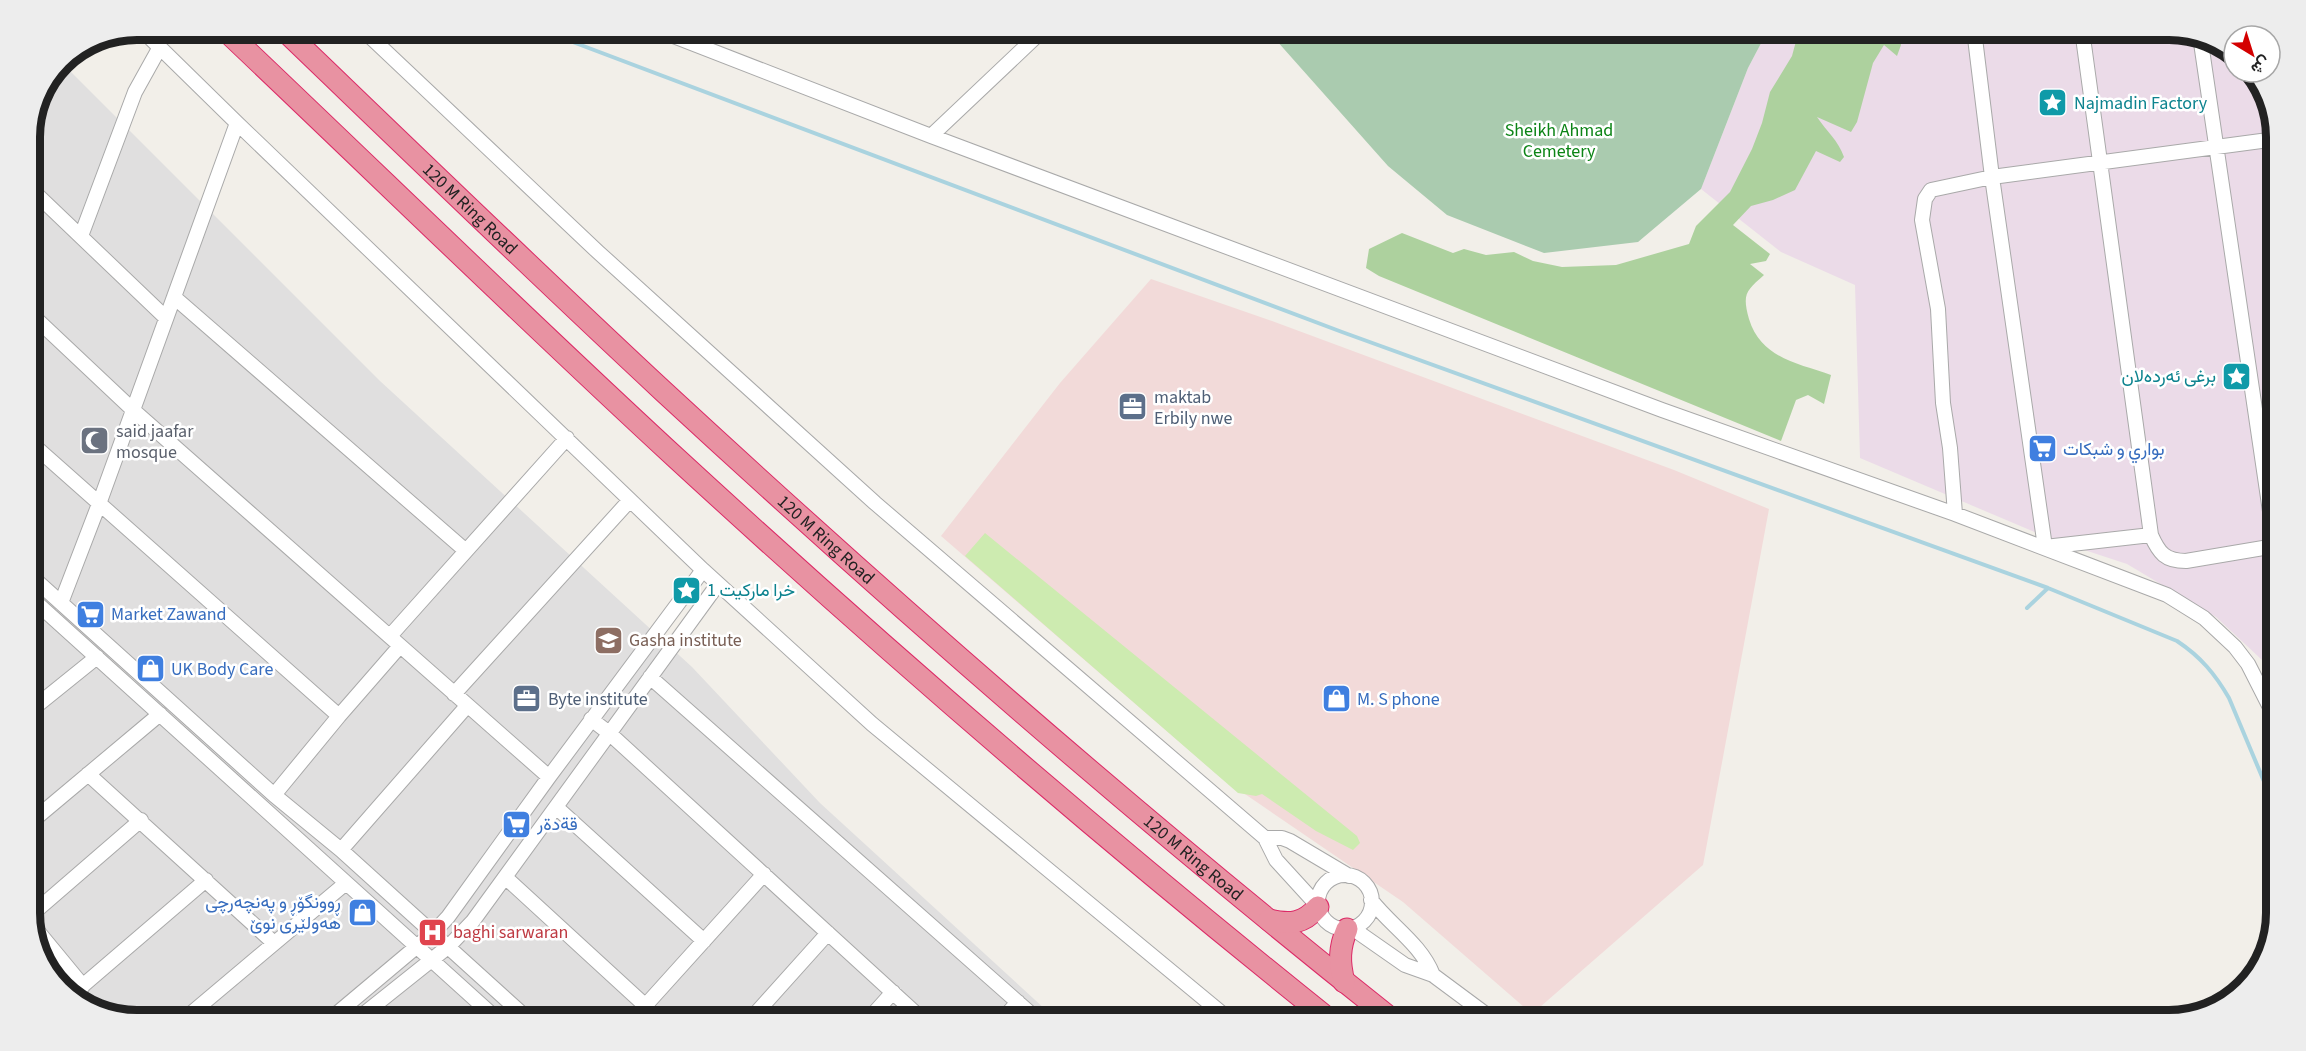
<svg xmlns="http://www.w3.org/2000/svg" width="2306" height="1051" viewBox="0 0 2306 1051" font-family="'Source Sans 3',Vazirmatn,sans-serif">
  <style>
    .residential { fill: #e0dfdf }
    .commercial { fill: #f2dad9 }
    .industrial { fill: #ebdbe8 }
    .grass { fill: #cdebb0 }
    .forest { fill: #add19e }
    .cemetery { fill: #aacbaf }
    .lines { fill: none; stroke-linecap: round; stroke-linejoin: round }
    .stream { stroke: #aad3df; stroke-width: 4 }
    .minor-casing { stroke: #a9a9a9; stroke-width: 16 }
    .highway-casing { stroke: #dc2a67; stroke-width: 23 }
    .minor { stroke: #fff; stroke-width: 14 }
    .highway { stroke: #e892a2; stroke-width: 21 }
    .labels { text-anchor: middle; stroke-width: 5; stroke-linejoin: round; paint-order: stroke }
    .culture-label { font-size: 18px; fill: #0d838f; stroke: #fff; text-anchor: start }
    .park-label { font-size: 18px; fill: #0c8416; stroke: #fff }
    .street-label { font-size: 18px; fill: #222; stroke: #fff }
    .service-label { font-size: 18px; fill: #4e5e75; stroke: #fff; text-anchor: start }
    .worship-label { font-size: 18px; fill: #5b616d; stroke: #fff; text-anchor: start }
    .shop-label { font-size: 18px; fill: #366cbe; stroke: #fff; text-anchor: start }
    .education-label { font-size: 18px; fill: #785e54; stroke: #fff; text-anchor: start }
    .health-label { font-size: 18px; fill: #be3a42; stroke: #fff; text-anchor: start }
    .rim { fill: none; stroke: #222; stroke-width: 8 }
  </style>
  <rect width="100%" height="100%" fill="#f2efe9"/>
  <path class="residential" d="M 61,62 L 380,381 L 692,667 L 820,803 L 1058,1021 L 138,1021 L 96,1013 L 48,974 L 30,921 L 30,131 Z"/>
  <path class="commercial" d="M 1151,279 L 1269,320 L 1674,470 L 1769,509 L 1703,865 L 1532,1014 L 1403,902 L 1220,777 L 941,536 L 1060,383 Z"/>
  <path class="industrial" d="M 1768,30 L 2168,30 L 2210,38 L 2234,58 L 2234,72 L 2251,72 L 2258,77 L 2276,131 L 2276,673 L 2216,617 L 2127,564 L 2051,539 L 1860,458 L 1855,285 L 1781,252 L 1701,189 L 1748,68 Z"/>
  <path class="grass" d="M 985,533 L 1357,836 L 1360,843 L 1353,850 L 1316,831 L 1262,794 L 1256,796 L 1238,793 L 965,556 Z"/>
  <path class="forest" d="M 1799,30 L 1899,30 L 1901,45 L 1897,56 L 1884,45 L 1873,63 L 1857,122 L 1851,132 L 1817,117 C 1827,132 1838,140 1844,157 L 1840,162 L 1816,151 L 1795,190 L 1773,200 L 1751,206 L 1733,225 L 1770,254 L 1766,261 L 1750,264 L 1764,275 C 1746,291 1742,294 1749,319 C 1761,358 1797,363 1831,375 L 1824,404 L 1808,395 L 1796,400 L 1781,441 L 1379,276 L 1366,268 L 1369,249 L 1402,233 L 1453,253 L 1464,249 L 1486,255 L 1514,252 L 1533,261 L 1562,267 L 1616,265 L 1689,244 L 1696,226 L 1730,192 L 1752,149 L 1762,123 L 1770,92 L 1792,56 Z"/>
  <path class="cemetery" d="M 1267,30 L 1768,30 L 1748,68 L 1701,189 L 1638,242 L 1544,253 L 1447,215 L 1388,166 Z"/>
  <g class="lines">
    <path class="stream" d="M 541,30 L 1342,332 L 2048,588 L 2177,641 C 2201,657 2215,674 2229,698 L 2276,810
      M 2027,608 L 2048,588"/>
    <defs>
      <path id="minor" d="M 142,30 L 237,123 L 703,570 L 872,724 L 1231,1021
        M 363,30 L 598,252 L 875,503 L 1265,838 L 1276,860 L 1318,906
        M 658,30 L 931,136 L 1662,410 L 1955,514 L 2167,595 L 2204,618 L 2235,647 L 2248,664 L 2276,719
        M 1974,30 L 1992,177 L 2045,547 L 2151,535 L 2082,30
        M 2200,36 L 2276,552
        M 931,136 L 1043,30
        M 30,188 L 166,318
        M 81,236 L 135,92 L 160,47
        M 174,297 L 466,551
        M 30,313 L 133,410 L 549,777
        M 30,442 L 339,716
        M 1955,514 L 1950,448 L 1943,403 L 1938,309 L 1922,220 L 1925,199 L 1931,190 L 1992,177 L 2276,139
        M 2151,535 C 2159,553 2165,561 2186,561 L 2275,546
        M 30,575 L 274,795 L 341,850 L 530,1021
        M 30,597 L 499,1021
        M 61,603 L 99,504 L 237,123
        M 390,636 L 567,438
        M 650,677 L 1039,1021
        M 454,694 L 630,500
        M 30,711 L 97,657
        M 591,719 L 609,733 L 924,1021
        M 88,774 L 274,943
        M 274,795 L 339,716 L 400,646
        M 556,807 L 704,941
        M 30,823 L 160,714
        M 1265,838 L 1282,838 L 1290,841 L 1349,876
        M 341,850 L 467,706
        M1318 902a27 27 0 1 1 54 0a27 27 0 1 1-54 0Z
        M 505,877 L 662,1021
        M 1371,900 C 1391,926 1421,944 1433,975
        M 30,916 L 141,820
        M 31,923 L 83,986
        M 1352,928 L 1405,965 L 1433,975 L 1495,1021
        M 73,994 L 206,880
        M 645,1006 L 764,874
        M 182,1021 L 346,883
        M 328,1021 L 434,932 L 448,917 L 549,777 L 703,570
        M 355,1021 L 449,946 L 473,921 L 718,584
        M 749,1021 L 828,933
        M 867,1021 L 893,992
        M 1001,1021 L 1018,1002"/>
      <g id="highway">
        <path d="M 225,30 C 375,172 523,317 675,457 C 887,652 1106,841 1331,1021"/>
        <path id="s1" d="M 284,30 C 410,151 535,272 663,391 C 899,609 1142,821 1394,1021"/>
        <path d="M 1269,920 C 1290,925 1303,924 1318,907"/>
        <path d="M 1344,982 C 1339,962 1339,948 1347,929"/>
      </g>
    </defs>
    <use href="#minor" class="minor-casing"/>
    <use href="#highway" class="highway-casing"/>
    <use href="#minor" class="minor"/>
    <use href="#highway" class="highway"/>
  </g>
  <defs>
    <symbol id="sight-square" viewBox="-11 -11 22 22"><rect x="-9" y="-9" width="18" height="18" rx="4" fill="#0f9aa8" stroke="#fff"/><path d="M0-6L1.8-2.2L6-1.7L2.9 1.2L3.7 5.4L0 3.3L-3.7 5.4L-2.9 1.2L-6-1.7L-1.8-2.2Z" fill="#fff"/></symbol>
    <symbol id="office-square" viewBox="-11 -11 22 22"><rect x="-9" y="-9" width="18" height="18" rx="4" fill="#5c6f8a" stroke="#fff"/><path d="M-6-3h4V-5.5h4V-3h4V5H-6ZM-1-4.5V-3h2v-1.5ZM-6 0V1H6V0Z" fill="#fff"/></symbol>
    <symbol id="mosque-square" viewBox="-11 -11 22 22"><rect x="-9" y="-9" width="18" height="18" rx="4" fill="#6b7280" stroke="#fff"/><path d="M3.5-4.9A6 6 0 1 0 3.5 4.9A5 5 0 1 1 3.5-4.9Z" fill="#fff"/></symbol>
    <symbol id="supermarket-square" viewBox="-11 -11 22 22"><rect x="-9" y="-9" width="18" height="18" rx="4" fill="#3f7fe0" stroke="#fff"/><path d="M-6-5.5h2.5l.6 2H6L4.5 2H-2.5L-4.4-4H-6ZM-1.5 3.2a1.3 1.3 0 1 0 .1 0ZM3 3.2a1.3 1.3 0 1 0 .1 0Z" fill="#fff"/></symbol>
    <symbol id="university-square" viewBox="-11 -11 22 22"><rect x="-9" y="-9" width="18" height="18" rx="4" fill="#8d6e63" stroke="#fff"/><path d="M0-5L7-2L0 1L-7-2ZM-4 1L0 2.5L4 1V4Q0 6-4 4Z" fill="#fff"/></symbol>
    <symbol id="shop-square" viewBox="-11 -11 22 22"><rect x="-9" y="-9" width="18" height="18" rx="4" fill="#3f7fe0" stroke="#fff"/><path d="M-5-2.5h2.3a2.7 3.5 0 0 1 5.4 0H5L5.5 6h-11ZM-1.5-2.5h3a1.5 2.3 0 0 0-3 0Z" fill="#fff"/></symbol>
    <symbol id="hospital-square" viewBox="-11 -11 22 22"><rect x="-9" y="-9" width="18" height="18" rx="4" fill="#e0444e" stroke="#fff"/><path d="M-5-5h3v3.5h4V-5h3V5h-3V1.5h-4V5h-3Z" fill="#fff"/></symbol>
  </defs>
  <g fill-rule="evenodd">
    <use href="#sight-square" x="2036" y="86" width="33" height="33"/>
    <use href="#sight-square" x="2220" y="360" width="33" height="33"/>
    <use href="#office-square" x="1116" y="390" width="33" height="33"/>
    <use href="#mosque-square" x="78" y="424" width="33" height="33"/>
    <use href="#supermarket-square" x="2026" y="432" width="33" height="33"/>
    <use href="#sight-square" x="670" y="574" width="33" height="33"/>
    <use href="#supermarket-square" x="74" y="598" width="33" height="33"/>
    <use href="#university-square" x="592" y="624" width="33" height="33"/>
    <use href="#shop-square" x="134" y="652" width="33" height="33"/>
    <use href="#office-square" x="510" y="682" width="33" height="33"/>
    <use href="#shop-square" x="1320" y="682" width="33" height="33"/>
    <use href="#supermarket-square" x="500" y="808" width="33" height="33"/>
    <use href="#shop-square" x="346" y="896" width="33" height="33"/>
    <use href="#hospital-square" x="416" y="916" width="33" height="33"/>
  </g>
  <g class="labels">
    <g class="culture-label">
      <text x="2074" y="109">Najmadin Factory</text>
      <text x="2216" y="382" text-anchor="end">برغی ئەردەلان</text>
      <text x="707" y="596">خرا ماركيت 1</text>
    </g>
    <g class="park-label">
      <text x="1559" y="136">Sheikh Ahmad<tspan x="1559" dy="21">Cemetery</tspan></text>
    </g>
    <g class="street-label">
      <text dy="6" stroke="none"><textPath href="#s1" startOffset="258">120 M Ring Road</textPath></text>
      <text dy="6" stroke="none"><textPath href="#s1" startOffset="744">120 M Ring Road</textPath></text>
      <text dy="6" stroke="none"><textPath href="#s1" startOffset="1230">120 M Ring Road</textPath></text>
    </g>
    <g class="service-label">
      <text x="1154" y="403">maktab<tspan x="1154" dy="21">Erbily nwe</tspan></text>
      <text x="548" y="705">Byte institute</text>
    </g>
    <g class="worship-label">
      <text x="116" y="437">said jaafar<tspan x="116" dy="21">mosque</tspan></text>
    </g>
    <g class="shop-label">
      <text x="2063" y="455">بواري و شبكات</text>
      <text x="111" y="620">Market Zawand</text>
      <text x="171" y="675">UK Body Care</text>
      <text x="1357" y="705">M. S phone</text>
      <text x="537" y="830">قةدةر</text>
      <text x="341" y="908" text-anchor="end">ڕوونگۆڕ و پەنچەرچی<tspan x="341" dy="21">هەولێری نوێ</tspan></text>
    </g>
    <g class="education-label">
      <text x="629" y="646">Gasha institute</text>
    </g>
    <g class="health-label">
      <text x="453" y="938">baghi sarwaran</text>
    </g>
  </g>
  <path d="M0 0H2306V1051H0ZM137 40H2169A97 97 0 0 1 2266 137V913A97 97 0 0 1 2169 1010H137A97 97 0 0 1 40 913V137A97 97 0 0 1 137 40Z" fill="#ededed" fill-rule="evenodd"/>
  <path class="rim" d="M137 40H2169A97 97 0 0 1 2266 137V913A97 97 0 0 1 2169 1010H137A97 97 0 0 1 40 913V137A97 97 0 0 1 137 40Z"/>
  <g transform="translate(2252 54) rotate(142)"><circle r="28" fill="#ffffff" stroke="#a7a7a7" stroke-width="1.5"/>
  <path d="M0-4.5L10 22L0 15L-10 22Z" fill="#d40000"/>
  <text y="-9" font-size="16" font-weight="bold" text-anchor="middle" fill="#222222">ش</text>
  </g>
</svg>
